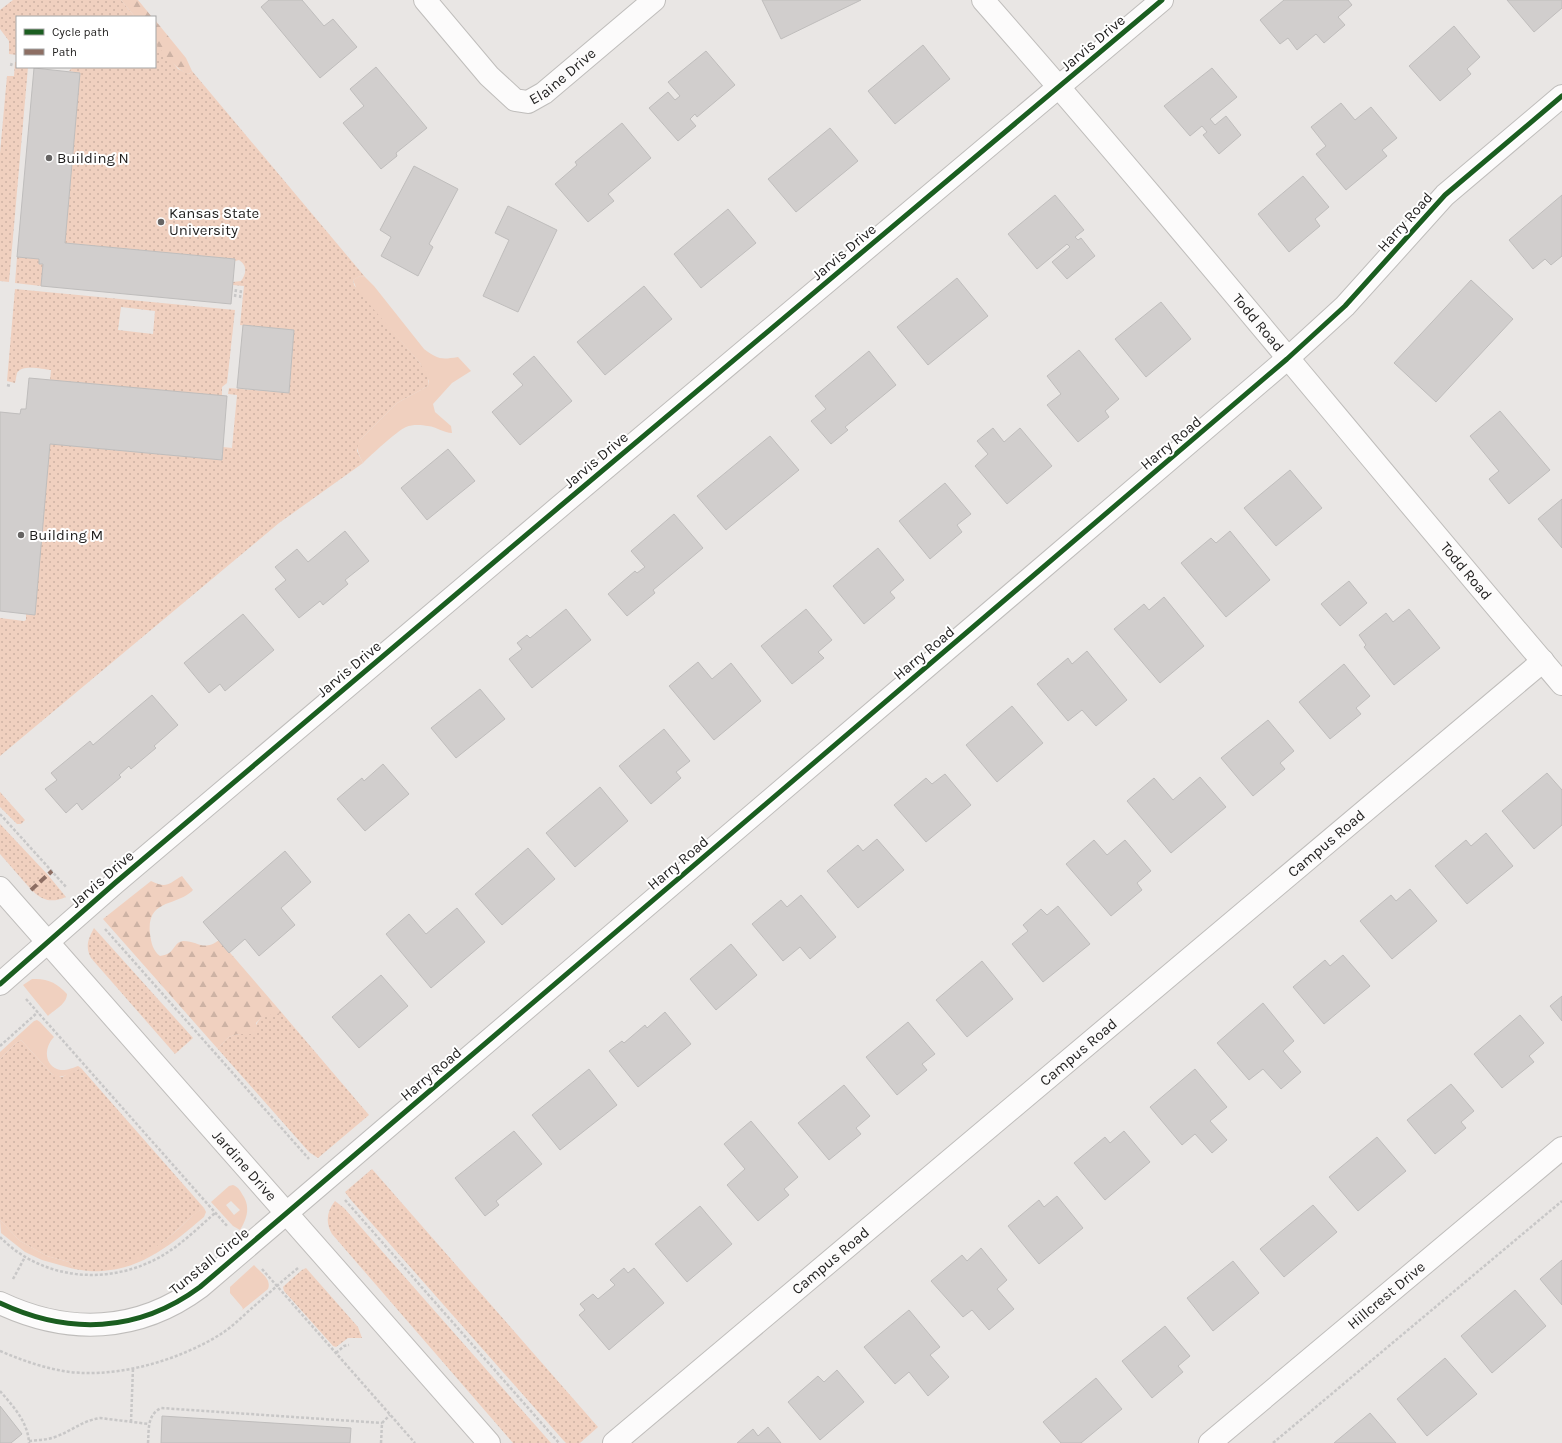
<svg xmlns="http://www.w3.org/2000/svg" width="1562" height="1443" viewBox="0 0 1562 1443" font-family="Karla,sans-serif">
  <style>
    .grass { fill: url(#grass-dots); fill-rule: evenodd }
    .forest { fill: url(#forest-firs) }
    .garden { fill: #f0d0bf; fill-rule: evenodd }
    .building { fill: #d1cecd; stroke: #bfbdbc }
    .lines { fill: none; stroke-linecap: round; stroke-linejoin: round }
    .minor-casing { stroke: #bfbdbb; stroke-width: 24 }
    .path { stroke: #c8c7c7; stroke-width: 2.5; stroke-dasharray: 3 2; stroke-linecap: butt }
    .minor { stroke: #fcfbfb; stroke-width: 22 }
    .quiet { stroke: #8d6e63; stroke-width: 4; stroke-dasharray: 8 4; stroke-linecap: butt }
    .cycleway-casing { stroke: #fff; stroke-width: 8 }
    .cycleway { stroke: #1b5e20; stroke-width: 5 }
    .poi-dot { fill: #666463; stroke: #fff; stroke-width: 1.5 }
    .labels { text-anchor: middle; stroke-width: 4; stroke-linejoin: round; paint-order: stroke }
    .street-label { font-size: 15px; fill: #1f1e1d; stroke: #fff }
    .poi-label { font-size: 15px; fill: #1f1e1d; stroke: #fff; text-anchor: start }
  </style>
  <defs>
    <pattern id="grass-dots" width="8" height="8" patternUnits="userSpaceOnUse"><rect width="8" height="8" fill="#f0d0bf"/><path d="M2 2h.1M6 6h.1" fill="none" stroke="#cdb2a4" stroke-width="1.8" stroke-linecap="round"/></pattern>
    <pattern id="forest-firs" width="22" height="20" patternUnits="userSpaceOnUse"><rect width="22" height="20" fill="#f0d0bf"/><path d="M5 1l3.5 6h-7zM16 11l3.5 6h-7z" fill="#cdb2a4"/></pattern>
  </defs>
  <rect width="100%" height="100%" fill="#e9e6e4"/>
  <path class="grass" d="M 13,0 L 121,0 L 135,17 L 17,17 L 17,55 L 9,54 L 9,41 L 0,29 L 0,10 Z
    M 155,41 L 178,69 L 189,74 L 192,71 L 365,277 L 360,276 L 353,280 L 354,285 L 420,363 C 425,371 430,377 428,386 L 397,403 L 360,440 L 357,451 L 363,463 L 279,523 L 0,756 L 0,618 L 24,621 L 26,620 L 26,614 L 35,615 L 50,444 L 222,460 L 223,447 L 232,448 L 237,395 L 228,394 L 229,388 L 289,393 L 294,330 L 240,325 L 244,286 L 233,285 L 233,282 L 241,281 C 246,274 248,266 239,260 L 235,261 L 235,259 L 65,243 L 80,73 L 69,71 L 73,67 L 155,67 Z
    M 15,62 L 17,62 L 17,67 L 28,67 L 9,282 L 0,281 L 0,153 L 7,76 L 14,76 Z
    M 17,257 L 39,259 L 39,264 L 43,264 L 41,286 L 15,283 Z
    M 15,289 L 235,310 L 227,383 L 222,387 L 222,396 L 50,380 L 51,370 C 42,369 22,364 17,373 C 16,376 16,380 15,383 L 7,381 ZM 121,307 L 155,311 L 153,334 L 118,330 Z
    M 0,792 L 25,820 L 21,824 L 17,824 L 0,807 Z
    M 0,824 L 48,875 L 66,897 C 44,907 34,893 21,878 C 14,870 7,862 0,854 Z
    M 94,928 L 193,1038 L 175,1054 L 91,958 C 85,947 88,939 94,928 Z
    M 269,1013 L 282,1013 L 369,1115 L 318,1158 L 309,1152 L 217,1048 C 222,1045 225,1040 229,1037 C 236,1033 245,1034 253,1034 C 256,1023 259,1018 269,1013 Z
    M 21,1040 L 52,1074 L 62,1077 L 81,1068 L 204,1208 C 192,1214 184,1224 174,1233 C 157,1249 124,1268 101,1271 C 92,1272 82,1270 74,1269 L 69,1262 L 47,1256 L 20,1241 L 0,1220 L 0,1059 L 16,1043 Z
    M 372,1169 L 598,1427 L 580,1443 L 566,1443 L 564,1441 L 351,1200 L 345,1192 Z
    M 335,1201 L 344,1208 L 551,1443 L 513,1443 L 332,1234 C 325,1222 327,1211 335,1201 Z
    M 306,1268 L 358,1327 L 362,1338 L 348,1338 L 336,1347 L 333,1346 L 284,1291 L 283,1287 L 285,1285 L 302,1270 Z"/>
  <path class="forest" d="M 121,0 L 138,0 L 152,17 L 135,17 Z
    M 155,20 L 186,58 L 192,71 L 189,74 C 180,73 159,50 156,42 C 153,37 155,26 155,20 Z
    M 182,876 L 193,890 C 177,907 146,898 150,934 C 151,942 153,951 160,956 C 163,955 166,955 169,953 C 175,949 175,942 183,941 C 199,941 203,952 219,940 L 282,1013 C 271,1015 264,1014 256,1023 L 257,1029 L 253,1034 C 245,1034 236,1033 229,1037 C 225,1040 222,1045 217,1048 L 103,919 L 151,881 C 167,889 168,884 182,876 Z"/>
  <path class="garden" d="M 360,276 L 365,277 L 374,286 L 424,349 C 438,359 440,360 458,357 L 471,371 L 452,383 L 433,404 L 435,412 L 451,426 L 452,433 C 444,433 437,427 428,426 C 422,425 413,424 406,427 C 397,431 371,455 363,463 C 359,454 355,449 360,440 L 397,403 L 428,386 L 429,381 L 420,363 L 357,290 L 353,280 Z
    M 32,979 C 48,978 57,983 67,994 C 67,1004 54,1010 48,1016 L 23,985 Z
    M 37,1020 L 40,1022 L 54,1037 C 45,1046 43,1063 57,1069 C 63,1072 73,1068 78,1066 L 81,1068 C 71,1073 63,1080 52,1074 L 21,1040 L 16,1043 L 0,1059 L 0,1052 L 34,1021 Z
    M 233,1185 C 238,1187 240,1190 242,1194 C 251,1206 247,1219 240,1230 L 233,1226 L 211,1202 L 229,1186 ZM 231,1201 L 240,1210 L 234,1215 L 226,1205 Z
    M 204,1208 L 206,1212 L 204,1217 C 173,1243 143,1269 101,1271 C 127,1263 152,1252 173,1234 C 184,1225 191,1214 204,1208 Z
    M 0,1220 L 20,1241 L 47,1256 L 69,1262 L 74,1269 L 42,1260 L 25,1252 L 1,1233 Z
    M 254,1265 C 260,1272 272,1279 268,1289 L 241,1311 L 243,1309 L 242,1307 L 230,1293 L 230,1287 Z"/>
  <path class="building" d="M 269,0 L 302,0 L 324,26 L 333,19 L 357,47 L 320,78 L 261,7 Z
    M 762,0 L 861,0 L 781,39 Z
    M 1284,0 L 1348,0 L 1352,5 L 1338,17 L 1345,25 L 1324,43 L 1316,34 L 1297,50 L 1288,38 L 1280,44 L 1260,20 Z
    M 1507,0 L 1562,0 L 1562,8 L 1534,32 Z
    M 1454,26 L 1480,57 L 1467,69 L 1471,74 L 1440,101 L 1409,66 Z
    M 923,45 L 950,79 L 895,124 L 868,91 Z
    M 706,51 L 735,85 L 697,117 L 695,114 L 690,119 L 696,126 L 678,141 L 649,108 L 668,92 L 675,100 L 680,96 L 668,82 Z
    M 376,67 L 427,128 L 396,153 L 397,156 L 381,169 L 343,123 L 364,106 L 350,89 Z
    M 34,68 L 80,73 L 65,243 L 235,259 L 231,304 L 41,286 L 43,264 L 39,264 L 39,259 L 17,257 Z
    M 1212,68 L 1237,97 L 1210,119 L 1215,125 L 1226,116 L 1241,135 L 1219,154 L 1203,135 L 1207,132 L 1202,126 L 1190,136 L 1164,106 Z
    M 1341,103 L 1355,120 L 1371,107 L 1397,138 L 1382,150 L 1387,156 L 1346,190 L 1316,154 L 1326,146 L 1311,127 Z
    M 622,123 L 651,158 L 608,194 L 614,201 L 588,222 L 555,184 L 577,165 L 575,162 Z
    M 830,128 L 858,161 L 796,212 L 768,179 Z
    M 414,166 L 458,189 L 429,244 L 433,247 L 418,276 L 381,256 L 391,237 L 380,230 Z
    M 1303,176 L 1329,207 L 1315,219 L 1320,226 L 1289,252 L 1258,214 Z
    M 1055,195 L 1084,230 L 1075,237 L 1078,240 L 1081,238 L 1095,256 L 1067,279 L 1052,262 L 1070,247 L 1067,244 L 1037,269 L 1008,234 Z
    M 1562,195 L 1562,256 L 1551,265 L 1545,259 L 1533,269 L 1509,240 Z
    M 508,206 L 557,230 L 518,312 L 483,296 L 509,240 L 495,233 Z
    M 728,209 L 756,243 L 701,288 L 674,254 Z
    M 957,278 L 988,316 L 928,365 L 897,327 Z
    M 1471,280 L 1513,319 L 1436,402 L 1394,363 Z
    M 644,286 L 672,319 L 605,375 L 577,342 Z
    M 1161,302 L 1191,339 L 1146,377 L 1115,339 Z
    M 243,325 L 294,330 L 289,393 L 237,388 Z
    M 1079,350 L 1119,399 L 1105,411 L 1109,417 L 1078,442 L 1047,405 L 1061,394 L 1047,376 Z
    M 869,351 L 896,385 L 845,427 L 848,430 L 831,444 L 811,421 L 826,409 L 815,396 Z
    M 534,356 L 572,401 L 520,445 L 492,412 L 523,385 L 513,374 Z
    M 29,378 L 227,396 L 222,460 L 50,444 L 35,615 L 0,611 L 0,412 L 20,414 L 21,409 L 26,409 Z
    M 1500,411 L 1550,470 L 1509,504 L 1489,479 L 1499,471 L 1470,436 Z
    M 993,428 L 1004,442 L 1020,428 L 1052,466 L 1007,504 L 975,466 L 988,454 L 977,441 Z
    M 770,436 L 799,470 L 726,530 L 697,496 Z
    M 448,449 L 475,481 L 427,520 L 401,488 Z
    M 1290,470 L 1322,508 L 1276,546 L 1244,508 Z
    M 945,483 L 971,514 L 957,525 L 962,532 L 930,559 L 899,521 Z
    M 1562,499 L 1562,548 L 1538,519 Z
    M 674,514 L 703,548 L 653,590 L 655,593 L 627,616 L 608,594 L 635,571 L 637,573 L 645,567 L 631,551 Z
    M 345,531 L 369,561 L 345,580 L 348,584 L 323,605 L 320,601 L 299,618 L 275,589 L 286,580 L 275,567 L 297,549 L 308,562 Z
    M 1230,531 L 1270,580 L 1226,617 L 1181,563 L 1211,538 L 1216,543 Z
    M 878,548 L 904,580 L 890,592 L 895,598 L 864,624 L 833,586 Z
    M 1349,581 L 1367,603 L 1340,626 L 1321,604 Z
    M 1164,597 L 1204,646 L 1160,683 L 1114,629 L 1144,604 L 1149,610 Z
    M 566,609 L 591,640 L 532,688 L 509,659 L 522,649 L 517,643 L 527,635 L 530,638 Z
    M 806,609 L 832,640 L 818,652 L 824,658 L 792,684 L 761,646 Z
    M 1409,609 L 1440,648 L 1394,685 L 1364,647 L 1366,645 L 1359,635 L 1386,613 L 1393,622 Z
    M 243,614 L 274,650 L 225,691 L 220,684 L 209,693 L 184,663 Z
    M 1087,651 L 1127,700 L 1096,726 L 1082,710 L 1068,721 L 1037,684 L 1068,658 L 1072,664 Z
    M 698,662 L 712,679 L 731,663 L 761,701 L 714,740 L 669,686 Z
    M 1344,664 L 1370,696 L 1356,708 L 1361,714 L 1330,739 L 1299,702 Z
    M 480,689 L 505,719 L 456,758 L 431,728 Z
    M 152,695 L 178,725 L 154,746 L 156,748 L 131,769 L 129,766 L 119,775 L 121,777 L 82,810 L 77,803 L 66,813 L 45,789 L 57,780 L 51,773 L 90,741 L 93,745 Z
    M 1012,706 L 1043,743 L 997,782 L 966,745 Z
    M 1268,720 L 1294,751 L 1280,763 L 1285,769 L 1253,796 L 1221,758 Z
    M 664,729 L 690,761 L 676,772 L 681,778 L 651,804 L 619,766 Z
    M 383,764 L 409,794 L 365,831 L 337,799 L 362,778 L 364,781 Z
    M 1547,773 L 1562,790 L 1562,825 L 1534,849 L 1502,811 Z
    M 945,774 L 971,805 L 926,842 L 894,805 L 926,778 L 932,784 Z
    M 1200,777 L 1226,807 L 1171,853 L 1127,801 L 1154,778 L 1173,800 Z
    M 600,787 L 628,821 L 575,867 L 546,833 Z
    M 1486,833 L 1513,866 L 1467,904 L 1435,866 L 1466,840 L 1471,846 Z
    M 877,839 L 904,870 L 858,908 L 827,871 L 858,845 L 863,851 Z
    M 1094,840 L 1107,855 L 1125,840 L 1151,871 L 1137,883 L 1142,890 L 1111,916 L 1066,864 Z
    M 528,848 L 555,879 L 502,925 L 475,894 Z
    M 285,851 L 311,882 L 281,908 L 295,925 L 259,956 L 245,939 L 229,953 L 203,922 Z
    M 1410,889 L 1437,921 L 1392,959 L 1360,921 L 1391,895 L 1396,901 Z
    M 801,895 L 836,937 L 810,959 L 800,947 L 783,961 L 752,924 L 781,900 L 787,907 Z
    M 1058,906 L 1090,944 L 1043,982 L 1012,944 L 1028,931 L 1023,925 L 1041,909 L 1047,915 Z
    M 457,908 L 485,942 L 431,988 L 386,934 L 409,914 L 426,934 Z
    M 731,944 L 757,975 L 716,1010 L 690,979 Z
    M 1343,955 L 1370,986 L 1324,1024 L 1293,987 L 1325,960 L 1330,966 Z
    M 982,961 L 1013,999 L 967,1037 L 936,1000 Z
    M 381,975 L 408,1006 L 359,1048 L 332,1017 Z
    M 1562,996 L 1562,1021 L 1550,1006 Z
    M 1263,1003 L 1294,1041 L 1283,1051 L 1301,1072 L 1281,1089 L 1263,1069 L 1249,1080 L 1217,1043 Z
    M 665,1012 L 691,1044 L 638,1087 L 609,1051 L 622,1041 L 624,1043 L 645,1025 L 647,1028 Z
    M 1520,1015 L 1544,1043 L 1529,1056 L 1534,1062 L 1502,1088 L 1474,1054 Z
    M 908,1022 L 935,1054 L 922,1064 L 927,1070 L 897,1095 L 866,1057 Z
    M 589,1069 L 617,1105 L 560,1150 L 532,1115 Z
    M 1195,1069 L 1227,1107 L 1210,1121 L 1227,1140 L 1212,1153 L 1195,1134 L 1182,1145 L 1150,1107 Z
    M 1451,1084 L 1474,1111 L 1461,1122 L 1466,1128 L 1435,1154 L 1407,1120 Z
    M 844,1085 L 870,1116 L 856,1128 L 861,1134 L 829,1160 L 798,1123 Z
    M 751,1121 L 798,1177 L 784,1189 L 789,1195 L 758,1221 L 727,1185 L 745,1169 L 724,1144 Z
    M 514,1131 L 542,1164 L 496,1201 L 499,1205 L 485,1216 L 455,1178 Z
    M 1124,1131 L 1150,1162 L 1105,1200 L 1074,1163 L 1105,1137 L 1110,1143 Z
    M 1377,1137 L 1406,1171 L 1358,1211 L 1329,1177 Z
    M 1057,1196 L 1083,1228 L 1039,1264 L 1008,1226 L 1039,1200 L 1044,1207 Z
    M 1313,1205 L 1337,1232 L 1284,1277 L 1260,1249 Z
    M 700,1206 L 732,1244 L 687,1282 L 655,1244 Z
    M 981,1248 L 1007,1280 L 997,1289 L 1014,1309 L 989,1330 L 972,1310 L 963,1317 L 931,1281 L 962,1255 L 967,1261 Z
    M 1562,1260 L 1562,1305 L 1540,1279 Z
    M 1233,1261 L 1259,1293 L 1213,1331 L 1187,1298 Z
    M 624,1268 L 628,1273 L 634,1268 L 664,1303 L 609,1350 L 579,1315 L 585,1310 L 580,1304 L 593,1294 L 598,1299 L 615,1285 L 610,1280 Z
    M 1515,1290 L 1546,1326 L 1492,1373 L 1461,1336 Z
    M 909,1310 L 940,1347 L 930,1355 L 949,1377 L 928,1396 L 909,1372 L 895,1384 L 864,1347 Z
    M 1165,1326 L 1190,1356 L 1178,1366 L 1183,1372 L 1152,1398 L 1122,1361 Z
    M 1445,1358 L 1477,1394 L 1427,1436 L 1397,1399 Z
    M 837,1370 L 864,1402 L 820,1440 L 788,1402 L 818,1376 L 824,1382 Z
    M 1096,1378 L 1122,1409 L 1081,1443 L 1061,1443 L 1043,1422 Z
    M 0,1406 L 22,1434 L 11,1443 L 0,1443 Z
    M 1370,1413 L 1396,1443 L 1334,1443 Z
    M 162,1416 L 351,1428 L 350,1443 L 161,1443 Z
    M 768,1427 L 781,1443 L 737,1443 L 753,1429 L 758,1436 Z"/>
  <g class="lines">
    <defs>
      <g id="minor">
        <path id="s1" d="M 425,0 L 489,76 L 515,100 L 528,102 L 544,93 L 654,0"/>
        <path id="s2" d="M 983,0 C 1180,224 1368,457 1562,684"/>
        <path id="s3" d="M 0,888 L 489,1443"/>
        <path d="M 0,984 L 115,883 L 558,508 L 1162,0"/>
        <path d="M 0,1303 C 68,1335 138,1333 200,1287 L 1287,359 L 1345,306 L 1445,195 L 1562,96"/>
        <path id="s4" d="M 614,1443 L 1543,661"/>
        <path id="s5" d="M 1210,1443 L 1562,1148"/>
      </g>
    </defs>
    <use href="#minor" class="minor-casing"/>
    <path class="path" d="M 11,66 L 12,62
      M 235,297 L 236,289
      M 240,298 L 241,290
      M 7,385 L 11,386
      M 0,814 L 67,888
      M 105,929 L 309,1159
      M 26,999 L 228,1227
      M 0,1046 L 38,1012
      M 345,1200 L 559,1443
      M 0,1237 C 44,1282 113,1286 165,1254 C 183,1243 199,1227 215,1213
      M 262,1269 L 415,1443
      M 13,1279 L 25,1257
      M 0,1351 C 19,1359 38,1366 58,1370 C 110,1381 180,1361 224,1332 C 234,1325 243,1316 252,1308 C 267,1295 282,1281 298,1268
      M 336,1353 L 344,1346 L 349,1345
      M 0,1391 C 13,1406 28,1422 29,1443
      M 131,1422 L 133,1368
      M 29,1441 C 38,1440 47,1440 55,1437 C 72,1431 81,1421 100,1418 L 149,1424
      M 148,1443 C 149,1429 147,1415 161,1408 L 382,1423
      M 381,1443 L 382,1423 L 390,1415
      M 1273,1443 L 1562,1201"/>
    <use href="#minor" class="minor"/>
    <path class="quiet" d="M 31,890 L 52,871"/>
    <defs>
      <path id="cycleway" d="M 0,984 L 115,883 L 558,508 L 1162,0
        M 0,1303 C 68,1335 138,1333 200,1287 L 1287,359 L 1345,306 L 1445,195 L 1562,96"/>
    </defs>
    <use href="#cycleway" class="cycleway-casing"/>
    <use href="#cycleway" class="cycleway"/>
  </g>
  <g class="poi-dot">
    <circle cx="49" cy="158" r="4"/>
    <circle cx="161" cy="222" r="4"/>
    <circle cx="21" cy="535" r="4"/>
  </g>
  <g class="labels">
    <g class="street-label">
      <text transform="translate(1093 43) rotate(-40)" y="5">Jarvis Drive</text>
      <text dy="5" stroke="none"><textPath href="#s1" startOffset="191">Elaine Drive</textPath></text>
      <text transform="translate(1405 222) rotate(-48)" y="5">Harry Road</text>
      <text transform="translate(844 252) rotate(-40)" y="5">Jarvis Drive</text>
      <text dy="5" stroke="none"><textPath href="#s2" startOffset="424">Todd Road</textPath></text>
      <text transform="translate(1171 443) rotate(-40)" y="5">Harry Road</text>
      <text transform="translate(596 460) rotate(-40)" y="5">Jarvis Drive</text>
      <text dy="5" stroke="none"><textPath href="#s2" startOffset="748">Todd Road</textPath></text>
      <text transform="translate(924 653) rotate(-40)" y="5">Harry Road</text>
      <text transform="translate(349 669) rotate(-40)" y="5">Jarvis Drive</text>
      <text dy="5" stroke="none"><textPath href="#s4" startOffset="931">Campus Road</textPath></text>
      <text transform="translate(678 863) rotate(-40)" y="5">Harry Road</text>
      <text transform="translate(102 879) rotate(-41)" y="5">Jarvis Drive</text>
      <text dy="5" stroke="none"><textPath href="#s4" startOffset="607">Campus Road</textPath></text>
      <text transform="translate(431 1074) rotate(-40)" y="5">Harry Road</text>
      <text dy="5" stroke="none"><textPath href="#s3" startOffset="370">Jardine Drive</textPath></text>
      <text transform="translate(209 1261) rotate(-39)" y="5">Tunstall Circle</text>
      <text dy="5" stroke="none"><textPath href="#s4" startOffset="283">Campus Road</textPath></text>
      <text dy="5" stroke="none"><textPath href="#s5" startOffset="230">Hillcrest Drive</textPath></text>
    </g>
    <g class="poi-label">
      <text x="57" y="163">Building N</text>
      <text x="169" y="218">Kansas State<tspan x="169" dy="17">University</tspan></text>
      <text x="29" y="540">Building M</text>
    </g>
  </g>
  <rect x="16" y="16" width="140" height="52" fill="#ffffff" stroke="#a5a5a5"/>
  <rect x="24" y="29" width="20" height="6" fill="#1b5e20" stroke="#a5a5a5"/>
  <text x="52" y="36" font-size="12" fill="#1f1e1d">Cycle path</text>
  <rect x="24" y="49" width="20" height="6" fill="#8d6e63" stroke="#a5a5a5"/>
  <text x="52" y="56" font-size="12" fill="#1f1e1d">Path</text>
</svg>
